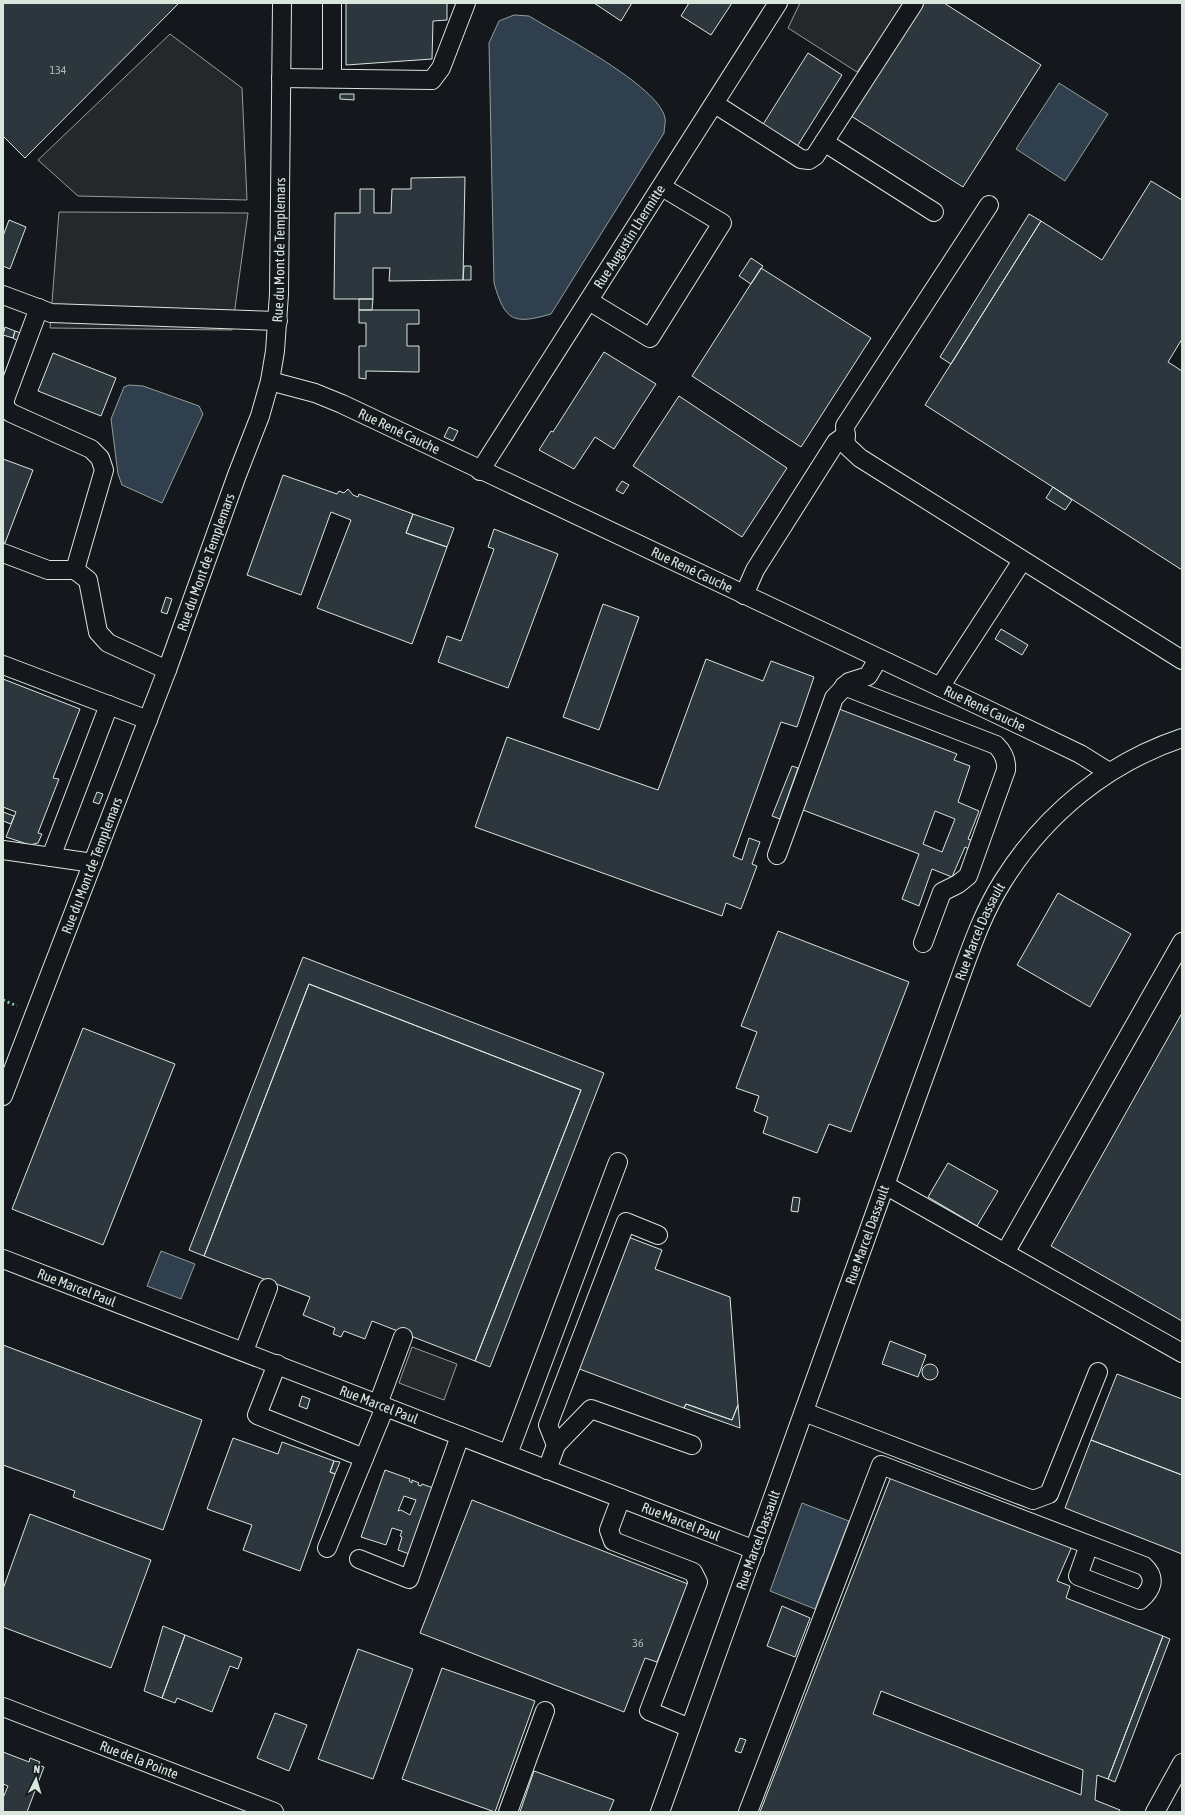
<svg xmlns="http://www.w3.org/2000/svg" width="1185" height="1815" viewBox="0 0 1185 1815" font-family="'Asap Condensed',sans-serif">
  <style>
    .parking { fill: #24282b; stroke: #939e99 }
    .water { fill: #2f3f4d; stroke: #939e99 }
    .building { fill: #2c363c; stroke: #d8e6dc; fill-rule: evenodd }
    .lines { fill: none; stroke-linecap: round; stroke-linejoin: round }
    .minor-casing { stroke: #d8e6dc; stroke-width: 20 }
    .minor { stroke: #14181c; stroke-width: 18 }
    .hedge { stroke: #8ac095; stroke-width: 3; stroke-dasharray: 2 3; stroke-linecap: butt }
    .labels { text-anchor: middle; stroke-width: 3; stroke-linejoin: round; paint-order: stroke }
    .number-label { font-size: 12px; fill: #adbab4 }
    .street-label { font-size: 14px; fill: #d8e6dc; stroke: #14181c }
  </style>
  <rect width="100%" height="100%" fill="#14181c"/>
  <path class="parking" d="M 800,3 L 905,3 L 857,72 L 788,28 Z
    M 170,34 L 242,88 L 247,200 L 78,196 L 38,160 Z
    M 59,212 L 248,213 L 232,330 L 50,328 Z
    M 412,1347 L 457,1364 L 444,1400 L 399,1383 Z"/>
  <path class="water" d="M 514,15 L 529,16 C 558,34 659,86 665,118 C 666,122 664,128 664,133 L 551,314 C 513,325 505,321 494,283 L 489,43 L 499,21 Z
    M 1059,83 L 1108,114 L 1065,181 L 1016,149 Z
    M 129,385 L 143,386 L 199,406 L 203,414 L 162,503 L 122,485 L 118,474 L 111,419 L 124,387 Z
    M 161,1251 L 195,1264 L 181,1299 L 147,1286 Z
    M 802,1503 L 849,1521 L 815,1609 L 770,1591 Z"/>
  <path class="building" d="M 3,3 L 179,3 L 25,158 L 3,136 Z
    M 346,3 L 447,3 L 447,20 L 433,21 L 432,59 L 346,65 Z
    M 594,3 L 632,3 L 621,21 Z
    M 689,3 L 732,3 L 711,35 L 681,16 Z
    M 923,3 L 944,3 L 1041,65 L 963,187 L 851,116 Z
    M 808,53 L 842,75 L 796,148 L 762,126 Z
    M 340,94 L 354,94 L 354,100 L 340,99 Z
    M 465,177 L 463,280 L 389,281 L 390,268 L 373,268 L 373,299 L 334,299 L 335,213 L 360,213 L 360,189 L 374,189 L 374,213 L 391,213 L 392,189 L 411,189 L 411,178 Z
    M 1151,181 L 1182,200 L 1182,339 L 1168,362 L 1182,371 L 1182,570 L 925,405 L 1041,221 L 1102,260 Z
    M 1029,214 L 1041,221 L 951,364 L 940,357 Z
    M 9,220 L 26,227 L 10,269 L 3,266 L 3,236 Z
    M 751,258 L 763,266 L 751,284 L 739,276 Z
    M 464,266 L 471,266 L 471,280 L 463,280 Z
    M 761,268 L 871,338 L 801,447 L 692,376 Z
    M 359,299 L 373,299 L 372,310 L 359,310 Z
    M 359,310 L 419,310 L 419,324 L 407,324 L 407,346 L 419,346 L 419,372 L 366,371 L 366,379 L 359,378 L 359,346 L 366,346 L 366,323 L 359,323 Z
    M 5,327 L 15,331 L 13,338 L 3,335 Z
    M 15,331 L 21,333 L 18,341 L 13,338 Z
    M 604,352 L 656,384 L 614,449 L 595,437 L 574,469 L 539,450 L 551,431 L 553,432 Z
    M 53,353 L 116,378 L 101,416 L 38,391 Z
    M 679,396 L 787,468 L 742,537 L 633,466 Z
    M 449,427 L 458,431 L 453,441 L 444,437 Z
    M 3,459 L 33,470 L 5,543 L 3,542 Z
    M 283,475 L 337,494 L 339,491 L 344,493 L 348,489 L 353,495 L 358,497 L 359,494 L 413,514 L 406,533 L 447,547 L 412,644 L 317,608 L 351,520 L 331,512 L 301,595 L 247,575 Z
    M 622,481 L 629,485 L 623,494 L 616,490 Z
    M 1053,487 L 1072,500 L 1065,510 L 1046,498 Z
    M 413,514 L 454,528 L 447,547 L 406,533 Z
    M 494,529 L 558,554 L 508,688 L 438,662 L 447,636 L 461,641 L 494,549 L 488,547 Z
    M 166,597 L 172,599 L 167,614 L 161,612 Z
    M 603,604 L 639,617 L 599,730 L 563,717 Z
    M 1001,629 L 1028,645 L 1022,655 L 995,639 Z
    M 706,659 L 763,681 L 771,661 L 814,677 L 797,727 L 781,722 L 733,856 L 742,860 L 749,838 L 760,842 L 752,864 L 757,866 L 741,909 L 726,903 L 722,916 L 475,827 L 507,737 L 658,790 Z
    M 3,679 L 80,709 L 53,778 L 59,779 L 38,833 L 42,834 L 38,843 L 30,845 L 6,837 L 16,812 L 3,807 Z
    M 839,709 L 957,754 L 954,760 L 970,766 L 958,802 L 979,811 L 968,839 L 973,841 L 969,849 L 965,847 L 952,877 L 932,869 L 919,906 L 902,899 L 919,854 L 803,810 ZM 935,811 L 955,819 L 942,852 L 923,844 Z
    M 792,766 L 798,768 L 780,819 L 772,816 Z
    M 97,792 L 103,794 L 99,804 L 93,802 Z
    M 3,812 L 14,816 L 11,824 L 3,821 Z
    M 1058,893 L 1131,934 L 1090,1007 L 1017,965 Z
    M 778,931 L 909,982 L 851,1132 L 829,1124 L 817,1153 L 763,1133 L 768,1117 L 754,1111 L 759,1096 L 736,1088 L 757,1032 L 741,1026 Z
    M 303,957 L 604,1073 L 490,1367 L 475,1361 L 581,1090 L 309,984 L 204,1256 L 189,1250 Z
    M 309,984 L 581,1090 L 475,1361 L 372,1321 L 365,1339 L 344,1331 L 341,1337 L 333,1334 L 335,1328 L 303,1315 L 310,1297 L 204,1256 Z
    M 1182,1013 L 1182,1321 L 1051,1246 Z
    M 83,1028 L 175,1064 L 103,1245 L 12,1209 Z
    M 948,1163 L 998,1191 L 977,1226 L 928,1197 Z
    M 793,1197 L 800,1198 L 798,1212 L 791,1211 Z
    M 623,1235 L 662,1250 L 655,1269 L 730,1297 L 738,1405 L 732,1420 L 686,1404 L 684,1408 L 574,1367 Z
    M 890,1341 L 926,1355 L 918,1377 L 882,1364 Z
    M 3,1345 L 202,1420 L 163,1530 L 73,1497 L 75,1491 L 3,1465 Z
    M922 1372a8 8 0 1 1 16 0a8 8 0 1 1-16 0Z
    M 1117,1374 L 1182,1399 L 1182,1475 L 1091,1440 Z
    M 302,1396 L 310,1399 L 307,1409 L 299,1406 Z
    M 686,1404 L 732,1420 L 738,1405 L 740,1428 L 684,1408 Z
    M 233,1438 L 278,1454 L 282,1442 L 334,1461 L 330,1472 L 335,1474 L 300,1571 L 243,1550 L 252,1525 L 207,1509 Z
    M 1091,1440 L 1182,1475 L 1182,1554 L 1065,1508 Z
    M 334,1461 L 340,1462 L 335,1474 L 330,1472 Z
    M 385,1470 L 410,1479 L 409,1481 L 412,1483 L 412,1480 L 419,1483 L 418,1485 L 421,1486 L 422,1484 L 436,1489 L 412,1555 L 398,1550 L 402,1537 L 400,1536 L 402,1531 L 392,1528 L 386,1545 L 361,1537 ZM 404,1496 L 416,1500 L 410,1515 L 401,1510 L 398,1511 Z
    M 892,1474 L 1073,1544 L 1057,1581 L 1070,1586 L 1066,1598 L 1163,1636 L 1108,1779 L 1097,1775 L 1095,1800 L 1120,1810 L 1119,1812 L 760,1812 ZM 881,1691 L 1083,1770 L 1081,1795 L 873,1714 Z
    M 472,1500 L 688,1584 L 657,1662 L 645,1658 L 624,1712 L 420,1633 Z
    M 30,1514 L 151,1560 L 111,1668 L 3,1627 L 3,1589 Z
    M 782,1606 L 810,1618 L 795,1657 L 767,1646 Z
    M 163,1626 L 185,1635 L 162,1698 L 144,1691 Z
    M 185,1635 L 242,1658 L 238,1669 L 230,1666 L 212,1712 L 177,1698 L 175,1703 L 162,1698 Z
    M 1163,1636 L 1170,1639 L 1115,1782 L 1108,1779 Z
    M 358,1649 L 413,1669 L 373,1779 L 318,1759 Z
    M 442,1668 L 535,1701 L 495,1812 L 402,1779 Z
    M 275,1713 L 307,1725 L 289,1771 L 257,1758 Z
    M 740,1738 L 746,1740 L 741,1753 L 735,1751 Z
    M 3,1752 L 29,1762 L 30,1758 L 40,1762 L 38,1765 L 44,1767 L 27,1812 L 3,1812 L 3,1798 L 8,1786 L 3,1784 Z
    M 534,1771 L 614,1800 L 609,1812 L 520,1812 Z"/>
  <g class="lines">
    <defs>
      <g id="minor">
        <path d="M 281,78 L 432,80 L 441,68 L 466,3"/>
        <path d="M 332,78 L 332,3"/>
        <path d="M 715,104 L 801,159 L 809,160 L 815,156 L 914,3"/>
        <path d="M 824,142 L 934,212"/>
        <path d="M 989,205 L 845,426 L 846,445 L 860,458 L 1182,660"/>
        <path d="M 3,295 L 51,313 L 278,321"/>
        <path d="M 589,301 L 650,338 L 722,223 L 662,187"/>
        <path d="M 39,308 L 5,399 L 5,407 L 11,413 L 91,449 L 100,458 L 104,470 L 75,570"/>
        <path id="s1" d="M 270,381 L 315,393 L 342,404 L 980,706 L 1080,754 L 1109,772"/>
        <path id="s2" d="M 480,471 L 778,3"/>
        <path d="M 3,553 L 48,570 L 75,570 L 88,580 L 98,632 L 108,643 L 167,670"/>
        <path d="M 744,595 L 755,570 L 836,442 L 846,435"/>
        <path d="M 3,665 L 148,720"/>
        <path d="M 844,686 L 996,745 C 1003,752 1007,760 1006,770 L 968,876 L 958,884 L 942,892 L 923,943"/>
        <path d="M 940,687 L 1022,561"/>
        <path d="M 3,850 L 93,863"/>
        <path d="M 777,855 L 834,698 L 849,682 L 868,676 L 878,659"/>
        <path d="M 51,857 L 109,705"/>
        <path id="s3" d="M 3,1096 L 167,670 L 237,475 L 260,416 L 270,381 L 275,351 L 279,294 L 282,3"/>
        <path d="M 885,1185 L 1182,1353"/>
        <path d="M 1005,1253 L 1182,942"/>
        <path id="s4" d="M 3,1259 L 755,1550"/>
        <path d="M 244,1351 L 268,1288"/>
        <path d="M 277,1364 L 257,1415 L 364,1458"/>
        <path d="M 378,1404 L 403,1337"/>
        <path d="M 804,1412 L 1033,1500 L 1049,1494 L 1098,1372"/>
        <path d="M 556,1445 L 591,1409 L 692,1445"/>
        <path d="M 508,1454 L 618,1162"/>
        <path d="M 547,1470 L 556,1445 L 548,1425 L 626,1222 L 658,1235"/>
        <path d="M 621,1498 L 609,1530 L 613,1541 L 693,1572 L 698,1582 L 649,1711 L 690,1728"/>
        <path d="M 327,1548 L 385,1407"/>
        <path d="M 359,1559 L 409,1579 L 460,1436"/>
        <path id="s5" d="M 3,1707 L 274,1812"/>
        <path d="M 508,1812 L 545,1711"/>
        <path id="s6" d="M 660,1812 C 737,1599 813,1386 889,1174 C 910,1116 931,1058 952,1000 C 967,960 980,917 1003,881 C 1045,814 1107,763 1182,738"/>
        <path d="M 748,1812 L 881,1465 L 1144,1566 C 1157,1578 1152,1590 1140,1600 L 1078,1576 L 1089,1545"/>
        <path d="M 1155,1812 L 1182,1763"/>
      </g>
    </defs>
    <use href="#minor" class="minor-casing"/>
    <use href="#minor" class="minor"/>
    <path class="hedge" d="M 3,1000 L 17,1006"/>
  </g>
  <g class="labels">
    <g class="number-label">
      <text x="58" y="74">134</text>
      <text x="638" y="1647">36</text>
    </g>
    <g class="street-label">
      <text dy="5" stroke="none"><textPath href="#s2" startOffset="278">Rue Augustin Lhermitte</textPath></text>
      <text dy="5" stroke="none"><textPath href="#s3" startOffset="895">Rue du Mont de Templemars</textPath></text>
      <text dy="5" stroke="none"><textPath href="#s1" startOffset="139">Rue René Cauche</textPath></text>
      <text dy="5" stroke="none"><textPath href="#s3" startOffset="571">Rue du Mont de Templemars</textPath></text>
      <text dy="5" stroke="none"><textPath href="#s1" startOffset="463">Rue René Cauche</textPath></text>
      <text dy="5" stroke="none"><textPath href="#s1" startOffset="787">Rue René Cauche</textPath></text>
      <text dy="5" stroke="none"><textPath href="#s3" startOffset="247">Rue du Mont de Templemars</textPath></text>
      <text dy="5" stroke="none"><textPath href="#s6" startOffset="937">Rue Marcel Dassault</textPath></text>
      <text dy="5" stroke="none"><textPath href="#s6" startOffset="613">Rue Marcel Dassault</textPath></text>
      <text dy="5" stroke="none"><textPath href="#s4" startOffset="79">Rue Marcel Paul</textPath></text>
      <text dy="5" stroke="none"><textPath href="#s4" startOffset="403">Rue Marcel Paul</textPath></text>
      <text dy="5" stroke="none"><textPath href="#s4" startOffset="727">Rue Marcel Paul</textPath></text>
      <text dy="5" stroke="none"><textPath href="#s6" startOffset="289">Rue Marcel Dassault</textPath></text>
      <text dy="5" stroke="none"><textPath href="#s5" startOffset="146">Rue de la Pointe</textPath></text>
    </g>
  </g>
  <rect width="1185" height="1815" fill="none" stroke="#d8e6dc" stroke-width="8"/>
  <g transform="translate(36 1779) rotate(5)" stroke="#14181c" stroke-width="3" paint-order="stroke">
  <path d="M0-3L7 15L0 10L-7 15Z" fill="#d8e6dc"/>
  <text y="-6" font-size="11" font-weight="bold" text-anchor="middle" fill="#d8e6dc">N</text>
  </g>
</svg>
